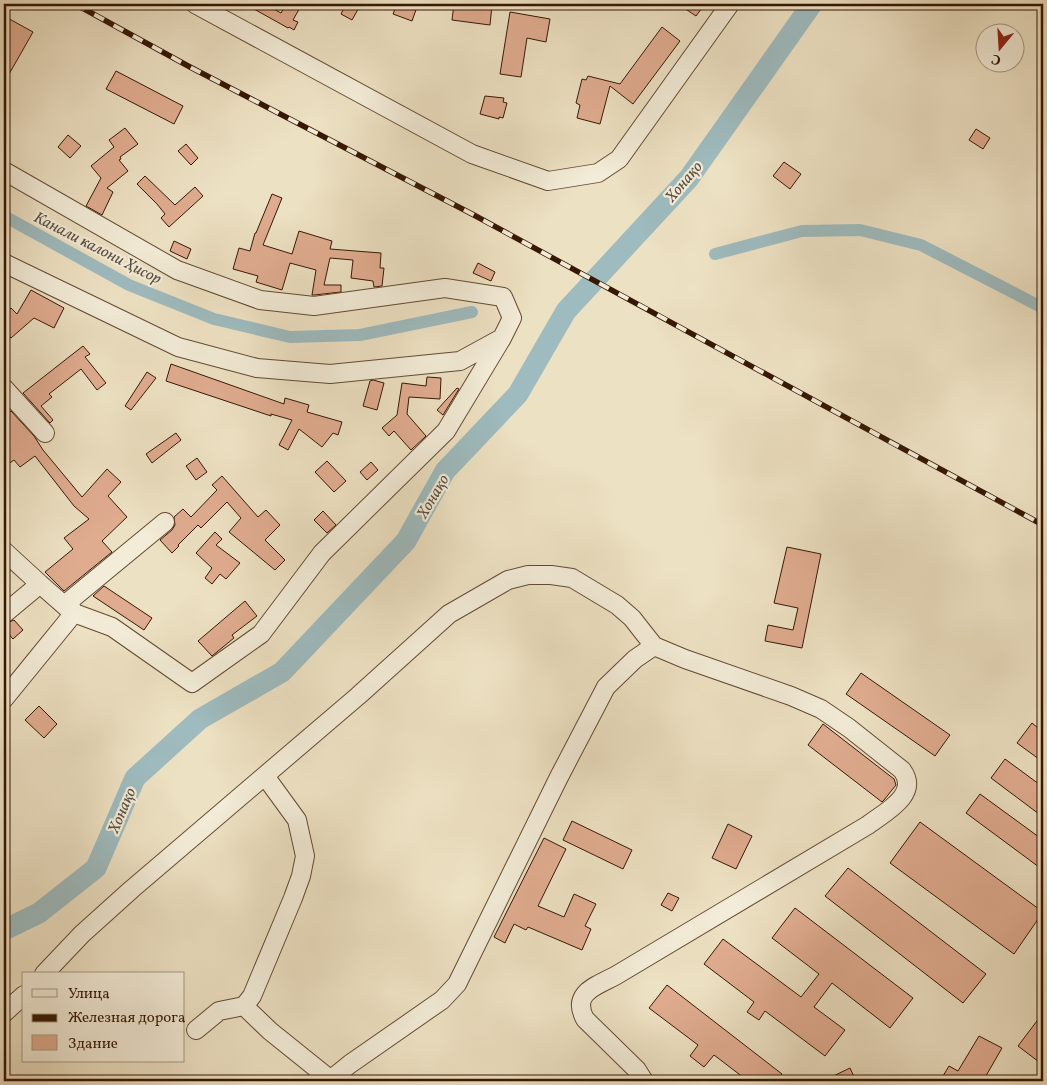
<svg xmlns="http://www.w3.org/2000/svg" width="1047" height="1085" viewBox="0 0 1047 1085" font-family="Vollkorn,serif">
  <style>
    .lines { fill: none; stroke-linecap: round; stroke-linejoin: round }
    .canal { stroke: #9ebbbf; stroke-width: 12 }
    .river { stroke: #9ebbbf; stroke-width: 21 }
    .building { fill: #e0ac90; stroke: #361702 }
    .minor-casing { stroke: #644a32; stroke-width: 20 }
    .minor { stroke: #f3ecd8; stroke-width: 18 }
    .rail-casing { stroke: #361702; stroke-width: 5.5 }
    .rail { stroke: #f3ecd8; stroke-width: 4; stroke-dasharray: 11; stroke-linecap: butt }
    .labels { text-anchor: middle; stroke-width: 4.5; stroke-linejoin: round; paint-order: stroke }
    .water-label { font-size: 16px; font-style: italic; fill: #5a5044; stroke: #f3ecd8 }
  </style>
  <rect width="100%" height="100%" fill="#ede1c3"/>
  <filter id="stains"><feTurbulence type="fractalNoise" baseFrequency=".004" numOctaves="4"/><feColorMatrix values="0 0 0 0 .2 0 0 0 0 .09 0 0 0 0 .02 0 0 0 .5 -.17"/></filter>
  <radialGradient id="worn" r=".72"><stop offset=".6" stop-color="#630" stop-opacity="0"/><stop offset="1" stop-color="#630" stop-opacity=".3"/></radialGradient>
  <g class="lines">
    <path class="canal" d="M 4,216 L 129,285 L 214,319 L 290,337 L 360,335 L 472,312
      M 715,254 L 802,231 L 860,230 L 921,245 L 1043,308"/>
    <path class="river" d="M 4,930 L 39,913 L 96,868 L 135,778 L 200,719 L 282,672 L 406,541 L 445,471 L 518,394 L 566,311 L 689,178 L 812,4"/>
  </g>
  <path class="building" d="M 245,4 L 265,4 L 281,13 L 286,4 L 302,4 L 293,20 L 298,22 L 294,30 L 289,27 L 288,28 Z
    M 346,4 L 361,4 L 352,20 L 341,14 Z
    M 397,4 L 418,4 L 412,21 L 393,14 Z
    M 454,4 L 492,5 L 490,25 L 452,20 Z
    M 678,4 L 705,4 L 696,16 Z
    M 510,12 L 550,19 L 546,42 L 527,38 L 521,77 L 500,74 Z
    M 4,16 L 33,32 L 4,83 L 4,49 L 10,38 L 4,34 Z
    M 662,27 L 680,41 L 633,104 L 610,86 L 600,124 L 577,118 L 580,105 L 576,103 L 582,79 L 586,80 L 588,76 L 620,84 Z
    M 116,71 L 183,106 L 174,124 L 106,89 Z
    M 485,96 L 504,98 L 503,102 L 507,103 L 503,118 L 499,117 L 499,119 L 480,114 Z
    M 125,128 L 138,144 L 120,157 L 121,159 L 119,160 L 128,171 L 107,188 L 113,192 L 102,215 L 86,206 L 101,178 L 91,166 L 114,147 L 109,140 Z
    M 976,129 L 990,138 L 983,149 L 969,140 Z
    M 68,135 L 81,146 L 70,158 L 58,147 Z
    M 186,144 L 198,158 L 191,165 L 178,151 Z
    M 784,162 L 801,174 L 790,189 L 773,176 Z
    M 145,176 L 175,205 L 195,187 L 203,196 L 169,227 L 161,218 L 165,214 L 157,204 L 137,184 Z
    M 272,194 L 282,198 L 263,245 L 292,254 L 299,231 L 332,241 L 330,249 L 381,253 L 380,268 L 384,268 L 382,286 L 374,287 L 373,281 L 351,278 L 353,260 L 330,258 L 324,285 L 341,285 L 341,292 L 314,295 L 312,295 L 316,270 L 290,263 L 282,290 L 256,282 L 258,276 L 233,269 L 239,248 L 250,251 L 255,233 L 256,233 Z
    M 174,241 L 191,249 L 187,259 L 170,251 Z
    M 478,263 L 495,272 L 491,281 L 473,273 Z
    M 31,290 L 64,308 L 54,328 L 34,318 L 11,338 L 4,330 L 4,314 L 11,308 L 17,314 Z
    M 83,346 L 90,354 L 85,357 L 106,383 L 97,390 L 81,369 L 49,394 L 52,397 L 41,406 L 53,420 L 50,423 L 23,393 Z
    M 171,364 L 284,404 L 285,398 L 309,405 L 307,412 L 342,422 L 338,435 L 333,433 L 322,447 L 299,429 L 288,450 L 279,445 L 292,420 L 271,414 L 271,416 L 166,381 Z
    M 147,372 L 156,378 L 131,410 L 125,406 Z
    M 427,377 L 441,378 L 440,399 L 409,397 L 407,414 L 426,436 L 411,450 L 394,431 L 389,436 L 382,428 L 397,415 L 402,383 L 426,386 Z
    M 373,380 L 384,383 L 377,410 L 363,406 L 370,381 Z
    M 457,388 L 459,389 L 443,415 L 437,410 Z
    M 11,411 L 34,436 L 43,450 L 82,497 L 107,469 L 121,482 L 108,496 L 127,517 L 102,541 L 112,552 L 64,591 L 45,572 L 73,549 L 64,538 L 89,519 L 74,506 L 35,456 L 20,467 L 14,460 L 4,467 L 4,416 Z
    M 176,433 L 181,440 L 152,463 L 146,454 Z
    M 197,458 L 207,472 L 196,480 L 186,466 Z
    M 327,461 L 346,481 L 334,492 L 315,472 Z
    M 371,462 L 378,470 L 367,480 L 360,472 Z
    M 222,476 L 258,517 L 266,510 L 280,525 L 265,540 L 285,560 L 275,570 L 229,532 L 241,518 L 227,502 L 201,528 L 198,525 L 178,545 L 179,546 L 172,553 L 160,540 L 172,530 L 175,525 L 174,517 L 183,509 L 191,517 L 217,490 L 212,485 Z
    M 323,511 L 336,525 L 327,533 L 314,520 Z
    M 215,532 L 222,539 L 216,545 L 240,563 L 226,579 L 220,574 L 212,584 L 205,578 L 212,568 L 196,553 Z
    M 787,547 L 821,554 L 802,648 L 765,641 L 768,625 L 793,630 L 798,608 L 774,603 Z
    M 104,586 L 152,618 L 144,630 L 93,596 Z
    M 245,601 L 257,616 L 232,635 L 234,638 L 212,656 L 198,641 Z
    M 14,620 L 23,630 L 13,639 L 4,629 L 4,624 Z
    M 861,673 L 950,735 L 935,756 L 846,694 Z
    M 39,706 L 57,724 L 44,738 L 25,720 Z
    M 1032,723 L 1043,732 L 1043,762 L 1017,743 Z
    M 823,724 L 894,779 L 896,785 L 884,800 L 882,802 L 808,745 Z
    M 1005,759 L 1043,787 L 1043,817 L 991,778 Z
    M 980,794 L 1043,840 L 1043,870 L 966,813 Z
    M 572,821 L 632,850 L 623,869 L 563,840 Z
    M 920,822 L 1043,912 L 1014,954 L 890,863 Z
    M 728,824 L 752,836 L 736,869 L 712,858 Z
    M 544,838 L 566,849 L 538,906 L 564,917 L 574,894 L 596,904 L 585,926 L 591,929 L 582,950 L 528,927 L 526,930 L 514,924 L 505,943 L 494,937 Z
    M 848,868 L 986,974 L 963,1003 L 825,896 Z
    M 668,893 L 679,898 L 672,911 L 661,905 Z
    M 795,908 L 913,998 L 890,1028 L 832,983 L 814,1007 L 845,1030 L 825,1056 L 765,1011 L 759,1020 L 747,1012 L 754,1002 L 704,964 L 723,939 L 801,997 L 819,974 L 772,938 Z
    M 667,985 L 782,1074 L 777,1081 L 748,1081 L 714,1055 L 704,1067 L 690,1056 L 698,1045 L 649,1008 Z
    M 1043,1013 L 1043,1065 L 1018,1046 Z
    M 979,1036 L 1002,1048 L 983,1081 L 940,1081 L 949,1066 L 958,1071 Z
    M 850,1068 L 856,1081 L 823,1081 Z"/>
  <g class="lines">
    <defs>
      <path id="minor" d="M 195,4 L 472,154 L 548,181 L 598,173 L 619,159 L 730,4
        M 4,171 L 177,270 L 260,300 L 314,306 L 445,288 L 503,297 L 512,318 L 502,338 L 446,431 L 322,553 L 261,634 L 192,683 L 112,627 L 74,613 L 4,699
        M 4,263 L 178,347 L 257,368 L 330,374 L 460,361 L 502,338
        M 4,388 L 45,433
        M 4,551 L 40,584 L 4,614
        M 40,584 L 73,613
        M 74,613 L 68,602 L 165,522
        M 265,776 L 297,820 L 305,856 L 301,876 L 293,898 L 252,996 L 244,1006 L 270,1031 L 331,1080
        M 44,974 L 82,934 L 132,889 L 358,696 L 449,614 L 508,580 L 528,575 L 551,575 L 572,578 L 617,605 L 632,618 L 654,646 L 685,659 L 791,696 L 821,709 L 849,728 L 902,770 C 920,795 885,812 868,825 L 615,976 C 596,986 571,993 585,1019 L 637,1070 L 644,1081
        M 4,1013 L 24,995
        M 196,1030 L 219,1011 L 244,1006
        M 329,1081 L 350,1064 L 442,1000 L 457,984 L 559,777 L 606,687 L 635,659 L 654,646"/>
    </defs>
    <use href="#minor" class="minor-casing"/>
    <use href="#minor" class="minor"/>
    <defs>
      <path id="rail" d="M 75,4 L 190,67 L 472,214 L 1043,525"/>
    </defs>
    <use href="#rail" class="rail-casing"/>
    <use href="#rail" class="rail"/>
  </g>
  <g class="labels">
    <g class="water-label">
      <text transform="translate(683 181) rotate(-50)" y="6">Хонақо</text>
      <text transform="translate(98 247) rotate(27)" y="6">Канали калони Ҳисор</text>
      <text transform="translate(432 496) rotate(-60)" y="6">Хонақо</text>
      <text transform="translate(121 810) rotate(-67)" y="6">Хонақо</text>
    </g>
  </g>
  <rect width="1047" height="1085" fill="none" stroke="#ede1c3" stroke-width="20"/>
  <rect x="5" y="5" width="1037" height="1075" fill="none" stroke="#361702" stroke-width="2.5"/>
  <rect x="10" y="10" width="1027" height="1065" fill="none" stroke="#361702"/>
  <rect x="22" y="972" width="162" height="90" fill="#f3ecd8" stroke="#a79782"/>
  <rect x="32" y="989" width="25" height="8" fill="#f3ecd8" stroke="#a79782"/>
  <text x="68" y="998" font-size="15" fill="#361702">Улица</text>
  <rect x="32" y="1014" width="25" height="8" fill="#361702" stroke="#a79782"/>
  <text x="68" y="1022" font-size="15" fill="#361702">Железная дорога</text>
  <rect x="32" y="1035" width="25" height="15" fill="#e0ac90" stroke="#a79782"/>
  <text x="68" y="1048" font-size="15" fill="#361702">Здание</text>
  <g transform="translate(1000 48) rotate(198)"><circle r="24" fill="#f3ecd8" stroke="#a79782"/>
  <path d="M0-4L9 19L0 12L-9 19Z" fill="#8f2418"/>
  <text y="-8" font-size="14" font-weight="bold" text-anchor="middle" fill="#361702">С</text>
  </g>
  <rect width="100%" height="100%" filter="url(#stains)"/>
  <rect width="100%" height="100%" fill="url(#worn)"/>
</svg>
